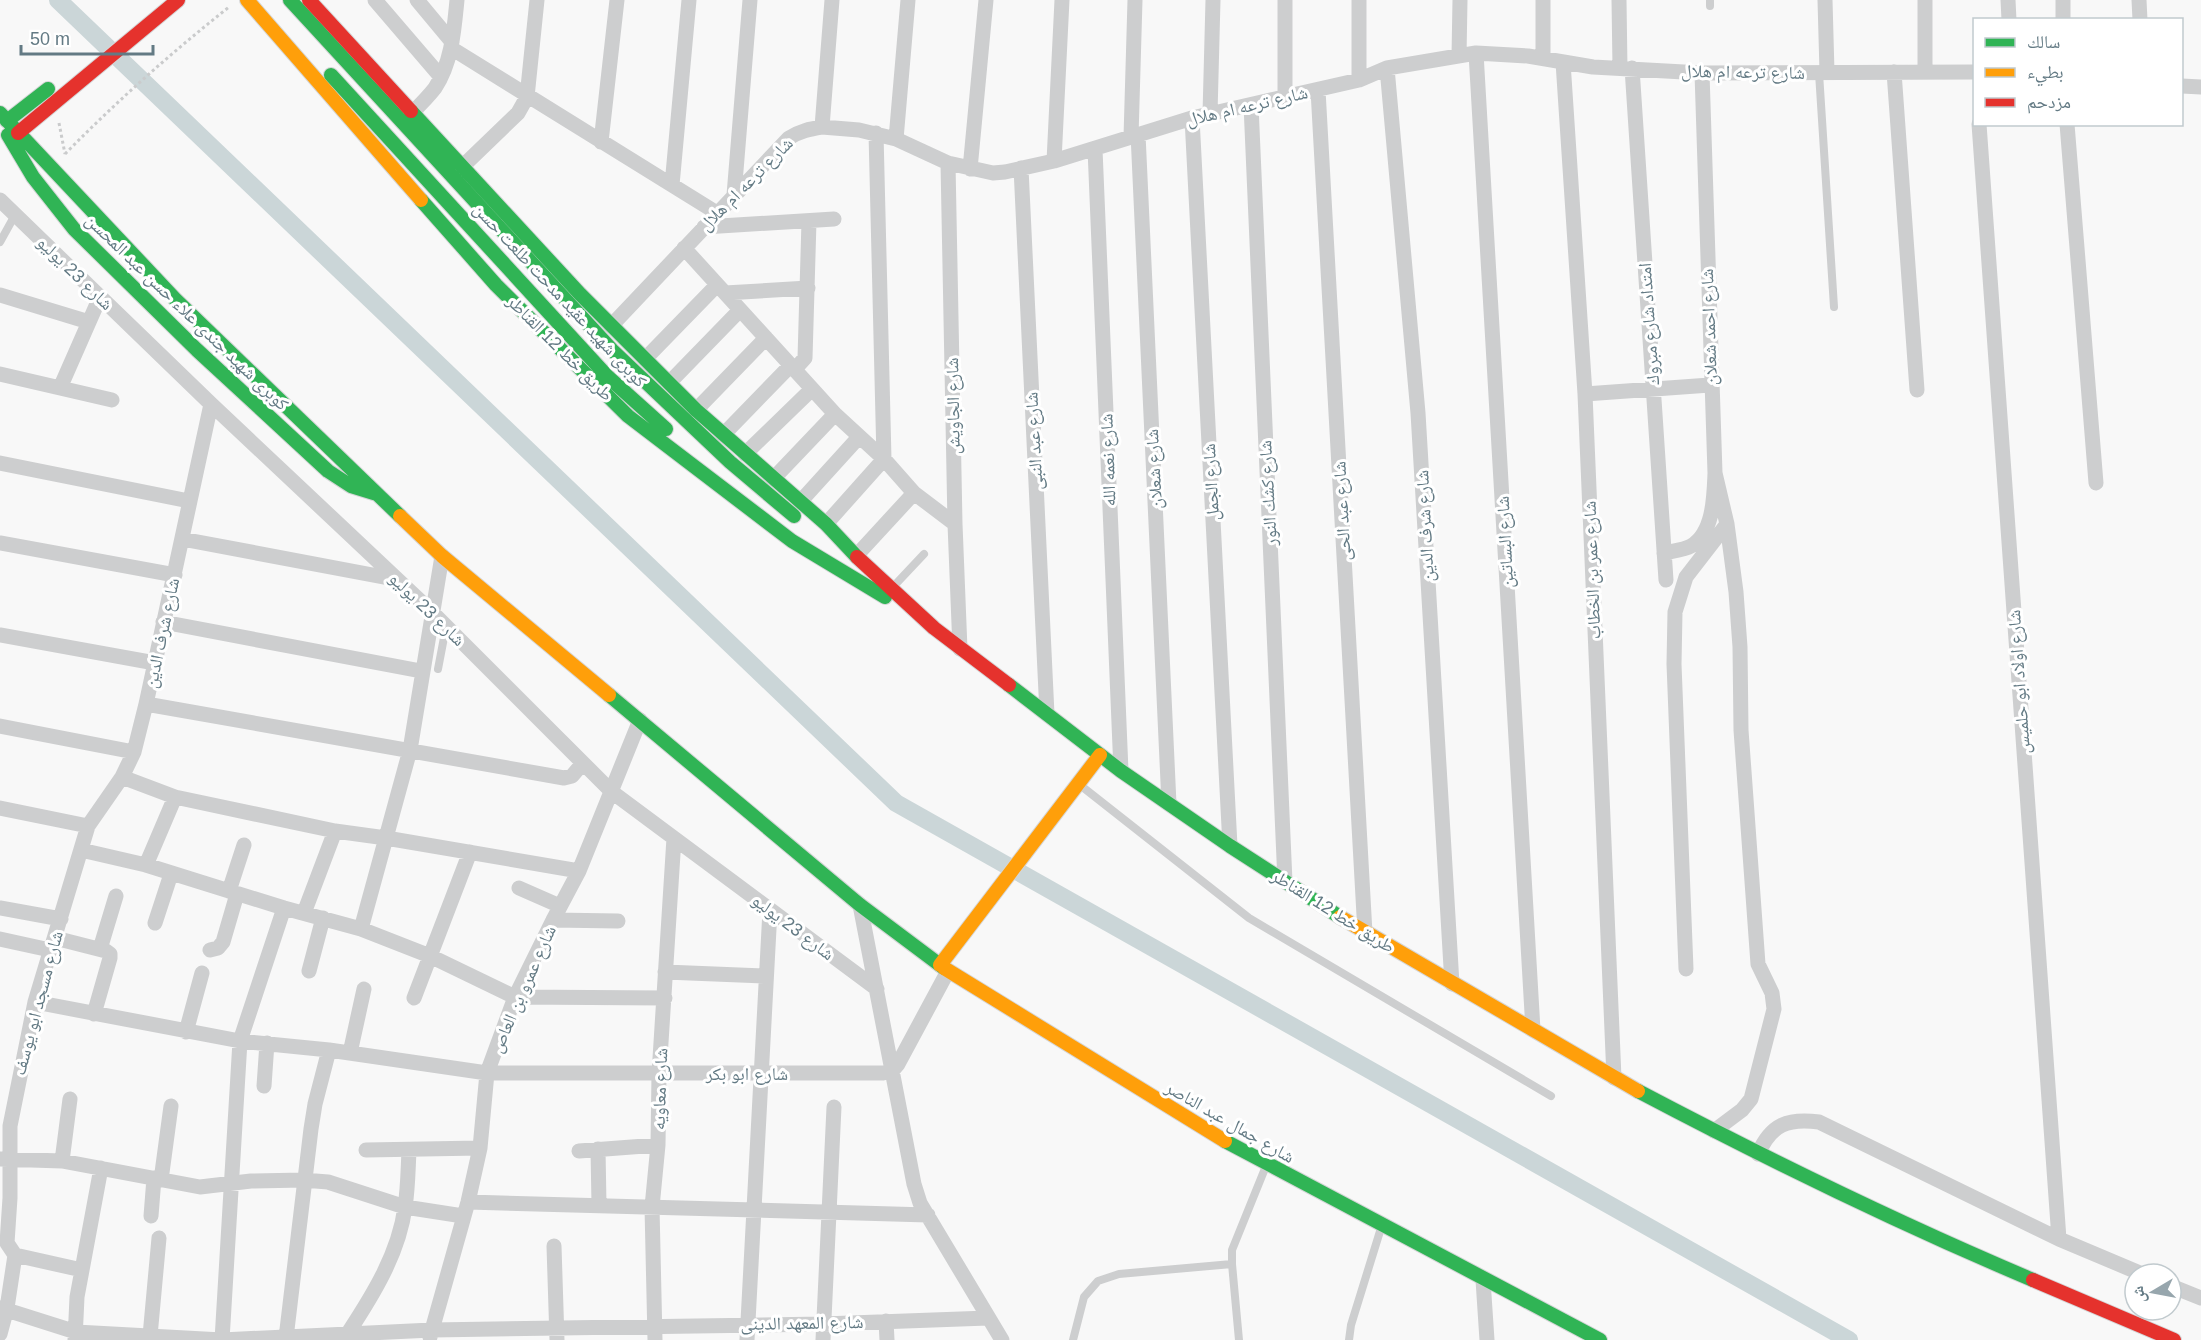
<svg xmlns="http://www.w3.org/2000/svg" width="2201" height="1340" viewBox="0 0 2201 1340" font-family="Arial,'Noto Naskh Arabic',sans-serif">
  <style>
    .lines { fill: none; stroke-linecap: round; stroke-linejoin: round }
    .canal { stroke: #cbd6d8; stroke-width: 18 }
    .fast-casing { stroke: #d5d6d7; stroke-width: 16 }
    .slow-casing { stroke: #d5d6d7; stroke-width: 16 }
    .jam-casing { stroke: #d5d6d7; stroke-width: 16 }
    .path { stroke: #cacbcc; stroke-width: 3; stroke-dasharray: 3 3; stroke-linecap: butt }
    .lane { stroke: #cdcecf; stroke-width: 8 }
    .street { stroke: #cdcecf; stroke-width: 15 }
    .fast { stroke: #30b455; stroke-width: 14 }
    .slow { stroke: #ff9f0a; stroke-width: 14 }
    .jam { stroke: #e5322d; stroke-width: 14 }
    .labels { text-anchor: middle; stroke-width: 6; stroke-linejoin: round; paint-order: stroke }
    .street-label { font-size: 18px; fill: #637a84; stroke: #fff }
  </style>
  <rect width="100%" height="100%" fill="#f8f8f8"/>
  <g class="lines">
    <path class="canal" d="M 58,0 L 896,803 L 1849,1340"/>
    <defs>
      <path id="fast" d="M 290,0 L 612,350 L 730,462 L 794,516
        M 331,75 L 607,376 L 666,429
        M 411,111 L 580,294 L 696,410 L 826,524 L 857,557
        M 0,113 L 175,299 L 400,516
        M 7,121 L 48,89
        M 8,135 L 33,177 L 74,229 L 197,350 L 328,471 L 351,486 L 377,494
        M 421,200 L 496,285 L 628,416 L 792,541 L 885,597
        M 1009,685 L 1121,771 L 1230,846 L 1340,917
        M 609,695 L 860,905 L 944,968
        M 1638,1091 C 1767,1159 1898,1223 2033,1280
        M 1225,1141 L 1600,1340"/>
      <path id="slow" d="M 247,0 L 421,200
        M 400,516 L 442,556 L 609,695
        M 1340,917 L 1638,1091
        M 940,965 L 1100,755
        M 944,968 L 1225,1141"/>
      <path id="jam" d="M 309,0 L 411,111
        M 18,133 L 178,0
        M 857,557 L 934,628 L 1009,685
        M 2033,1280 L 2174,1340"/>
    </defs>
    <use href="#fast" class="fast-casing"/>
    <use href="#slow" class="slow-casing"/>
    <use href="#jam" class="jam-casing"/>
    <path class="path" d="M 59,123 L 65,154
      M 65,154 C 117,101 171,53 229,7"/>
    <path class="lane" d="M 1710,6 L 1710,0
      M 1819,73 L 1834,307
      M 0,242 L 15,215
      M 892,588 L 924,554
      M 438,669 L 446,627
      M 1080,785 L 1249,918 L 1551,1096
      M 1073,1340 L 1084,1297 L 1098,1281 L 1119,1274 L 1232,1264
      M 1239,1340 L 1232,1264 L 1232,1250 L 1266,1166
      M 1349,1340 L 1351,1325 L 1381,1228"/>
    <path class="street" d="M 375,0 L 441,77
      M 417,0 L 452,42
      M 1285,0 L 1285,98
      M 1359,0 L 1359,80
      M 1619,0 L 1620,68
      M 1825,0 L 1827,72
      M 1925,0 L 1925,71
      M 2008,0 L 2009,20
      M 2063,0 L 2063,20
      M 2139,0 L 2140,20
      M 451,48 L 717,213
      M 1476,53 L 1533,1030
      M 1459,56 L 1460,0
      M 1543,58 L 1543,0
      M 1563,62 L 1585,394 L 1614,1078
      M 1387,68 L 1418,413 L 1452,984
      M 1632,68 L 1666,580
      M 1894,72 L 1917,390
      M 2182,86 L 2201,87
      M 1318,90 L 1365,933
      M 1251,105 L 1285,882
      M 412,113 C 420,105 428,97 435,88 C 452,62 454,30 457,0
      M 1210,114 L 1213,0
      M 1192,118 L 1230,846
      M 1979,124 L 2059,1239
      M 2067,124 L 2096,483
      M 822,127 L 832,0
      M 1138,134 L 1169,804
      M 1131,137 L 1135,0
      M 896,139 L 908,0
      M 601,142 L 617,0
      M 1095,149 L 1121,771
      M 1054,161 L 1062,0
      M 948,163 L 955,524 L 960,649
      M 462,167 L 518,113 L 527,97 L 537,0
      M 1021,168 L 1047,714
      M 970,169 L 986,0
      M 672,185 L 689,0
      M 734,195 L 750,0
      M 0,200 L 211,404 L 433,613 L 612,792 L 877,989
      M 704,227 L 834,219
      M 684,248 L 835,414 L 884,459 L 914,493 L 955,524
      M 725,293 L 808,288
      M 0,295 L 89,322
      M 611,326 L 789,138 C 800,131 810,129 822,127 L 859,130 L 896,139 L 948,163 L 993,173 L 1005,172 L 1054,161 L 1192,118 L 1359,80 L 1387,68 L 1476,53 L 1528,56 L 1593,67 L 1702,73 L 1974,72
      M 645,359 L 717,285
      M 795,369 L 805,358 L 809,221
      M 0,374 L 112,400
      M 669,383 L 740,310
      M 60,388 L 100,297
      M 1585,394 L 1710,385
      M 696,410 L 766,338
      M 723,435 L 791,365
      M 745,454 L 812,389
      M 0,463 L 189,501
      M 773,479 L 835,414
      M 800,502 L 859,437
      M 826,524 L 884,459 L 876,133
      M 182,539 L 394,579
      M 0,543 L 175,575
      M 1664,553 C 1672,551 1684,550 1691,546 C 1714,533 1714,495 1715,473 L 1702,73
      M 856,556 L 914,493
      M 163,622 L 421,671
      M 0,635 L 155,663
      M 146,704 L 564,778 L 572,776 L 583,763
      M 0,726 L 134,752
      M 122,777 L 175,797 L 335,831 L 386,838 L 579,871
      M 0,808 L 88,826
      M 81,850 L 146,865 L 284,908 L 361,929 L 430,956 L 515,997 L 665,998
      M 146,865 L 175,797
      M 519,888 L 560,906
      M 229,891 L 244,845
      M 860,905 L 914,1184 L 920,1203 L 1002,1340
      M 0,908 L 61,919
      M 304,913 L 335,831
      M 553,920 L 618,921
      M 155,923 L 171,874
      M 361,929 L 410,750 L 442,556
      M 55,938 L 106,951 L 110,954 L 110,958 L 94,1014
      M 0,939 L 50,950
      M 100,949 L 116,896
      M 210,950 L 218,948 L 223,942 L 237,894
      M 1686,969 L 1674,664 L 1675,612 L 1686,577 L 1727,524
      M 309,971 L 323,918
      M 665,972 L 765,976
      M 414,998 L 470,852
      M 35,1002 L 240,1041 L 329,1050 L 487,1073 L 883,1073 L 892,1071 L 898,1064 L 948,971
      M 186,1032 L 202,973
      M 350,1053 L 364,989
      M 264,1086 L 267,1043
      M 1714,1131 L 1742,1110 L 1751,1099 L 1774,1009 L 1772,993 L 1758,964 L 1741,730 L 1740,647 L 1736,592 L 1727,524 L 1715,473
      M 598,1149 L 599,1205
      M 366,1150 L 480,1148
      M 579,1151 L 658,1145
      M 1758,1154 C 1771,1124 1788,1118 1819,1122 L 2059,1239 L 2142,1274
      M 0,1159 L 62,1161 L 200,1187 L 251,1181 L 303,1180 L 328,1182 L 405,1207 L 463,1216
      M 62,1161 L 70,1099
      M 161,1180 L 171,1106
      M 468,1202 L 928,1215
      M 151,1216 L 154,1178
      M 554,1246 L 557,1340
      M 15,1255 L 82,1270
      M 1483,1280 L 1487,1340
      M 2171,1286 L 2201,1298
      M 0,1308 L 76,1332 L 222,1340 L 432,1330 L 823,1324 L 988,1318
      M 886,1321 L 887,1340
      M 348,1333 C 373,1295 399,1253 405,1207 C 408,1188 408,1169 409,1151
      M 0,1334 L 7,1308 L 15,1255 L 7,1243 L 10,1198 L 10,1126 L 35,1002 L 88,826 L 122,777 L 134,752 L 146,704 L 211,404
      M 150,1336 L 159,1238
      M 430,1337 L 468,1202 L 480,1148 L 487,1073 L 515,997 L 553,920 L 579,871 L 640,720
      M 286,1338 L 311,1129 L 315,1104 L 329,1050
      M 75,1340 L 77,1297 L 101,1168
      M 222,1340 L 240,1041 L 284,908
      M 655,1340 L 652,1207 L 658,1145 L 659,1074 L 674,838
      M 747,1340 L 770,910
      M 823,1340 L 834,1107"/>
    <use href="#fast" class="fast"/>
    <use href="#slow" class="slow"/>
    <use href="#jam" class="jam"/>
  </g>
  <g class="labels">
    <g class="street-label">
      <text transform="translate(1743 72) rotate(1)" y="6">شارع ترعه ام هلال</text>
      <text transform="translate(1247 106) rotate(-13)" y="6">شارع ترعه ام هلال</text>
      <text transform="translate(746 184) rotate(-45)" y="6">شارع ترعه ام هلال</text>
      <text transform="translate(75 273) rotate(44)" y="6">شارع 23 يوليو</text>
      <text transform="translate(560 295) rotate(47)" y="6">كوبرى شهيد عقيد مدحت طلعت حسن</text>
      <text transform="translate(187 312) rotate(44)" y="6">كوبرى شهيد جندى علاء حسن عبد المحسن</text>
      <text transform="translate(1649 324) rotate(-94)" y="6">امتداد شارع مبروك</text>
      <text transform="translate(1709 327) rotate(-92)" y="6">شارع احمد شعلان</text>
      <text transform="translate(560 348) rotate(45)" y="6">طريق خط 12 القناطر</text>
      <text transform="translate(953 406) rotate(-91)" y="6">شارع الجاويش</text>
      <text transform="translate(1034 441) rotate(-93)" y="6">شارع عبد النبى</text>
      <text transform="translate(1108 460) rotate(-92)" y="6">شارع نعمه الله</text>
      <text transform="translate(1154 469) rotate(-93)" y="6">شارع شعلان</text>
      <text transform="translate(1211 482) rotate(-93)" y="6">شارع الجمل</text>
      <text transform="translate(1268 493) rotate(-93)" y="6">شارع كشك النور</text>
      <text transform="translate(1342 511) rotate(-93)" y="6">شارع عبد الحى</text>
      <text transform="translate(1425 526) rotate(-93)" y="6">شارع شرف الدين</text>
      <text transform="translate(1505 542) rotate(-93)" y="6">شارع البساتين</text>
      <text transform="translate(1592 570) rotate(-92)" y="6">شارع عمر بن الخطاب</text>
      <text transform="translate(427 609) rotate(44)" y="6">شارع 23 يوليو</text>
      <text transform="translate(162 633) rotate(-78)" y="6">شارع شرف الدين</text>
      <text transform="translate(2019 682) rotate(-94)" y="6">شارع اولاد ابو حلميس</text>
      <text transform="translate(1333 911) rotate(32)" y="6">طريق خط 12 القناطر</text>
      <text transform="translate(793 927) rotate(37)" y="6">شارع 23 يوليو</text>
      <text transform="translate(523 989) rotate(-66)" y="6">شارع عمرو بن العاص</text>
      <text transform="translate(38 1003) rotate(-75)" y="6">شارع مسجد ابو يوسف</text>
      <text x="747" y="1080">شارع ابو بكر</text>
      <text transform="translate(660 1089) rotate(-88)" y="6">شارع معاويه</text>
      <text transform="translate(1230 1122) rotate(30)" y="6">شارع جمال عبد الناصر</text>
      <text transform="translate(802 1323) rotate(-1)" y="6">شارع المعهد الدينى</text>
    </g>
  </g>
  <rect x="1973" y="18" width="210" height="108" fill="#ffffff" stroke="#c1cace" stroke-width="1.5"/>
  <rect x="1985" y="38" width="30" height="9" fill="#30b455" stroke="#c1cace" stroke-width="1.5"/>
  <text x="2027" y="48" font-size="18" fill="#637a84">سالك</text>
  <rect x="1985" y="68" width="30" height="9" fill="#ff9f0a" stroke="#c1cace" stroke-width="1.5"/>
  <text x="2027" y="78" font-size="18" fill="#637a84">بطيء</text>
  <rect x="1985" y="98" width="30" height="9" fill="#e5322d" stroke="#c1cace" stroke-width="1.5"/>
  <text x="2027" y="108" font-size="18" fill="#637a84">مزدحم</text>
  <g transform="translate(2153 1292) rotate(260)"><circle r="28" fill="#ffffff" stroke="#c1cace" stroke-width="1.5"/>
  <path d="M0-4.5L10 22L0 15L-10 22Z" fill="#97a6ad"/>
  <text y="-9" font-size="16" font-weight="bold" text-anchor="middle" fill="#637a84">ش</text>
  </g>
  <path d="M21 45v9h132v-9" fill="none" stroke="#637a84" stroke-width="3"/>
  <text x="30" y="45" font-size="18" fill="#637a84" stroke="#ffffff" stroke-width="4.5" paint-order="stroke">50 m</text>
</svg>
